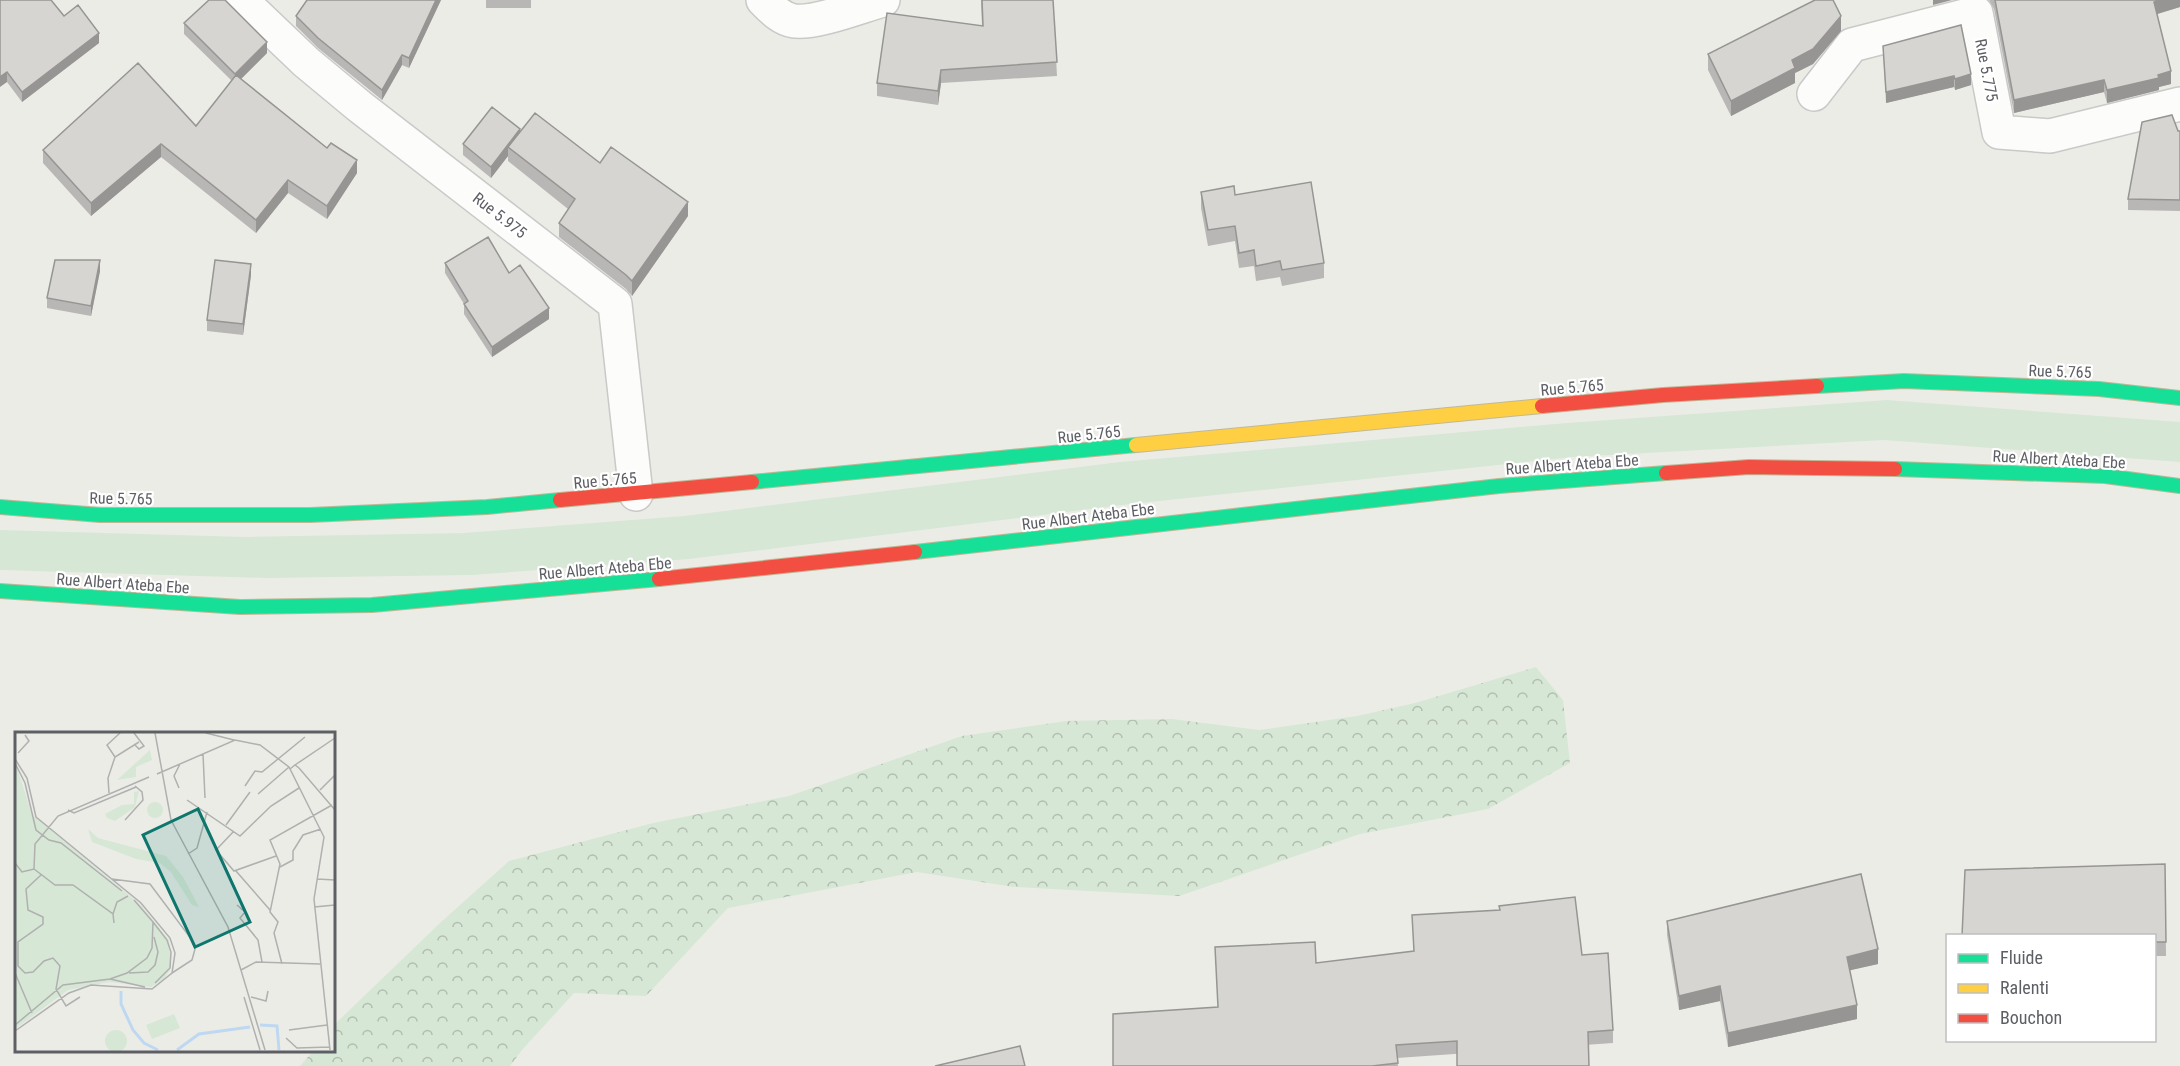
<svg xmlns="http://www.w3.org/2000/svg" width="2180" height="1066" viewBox="0 0 2180 1066" font-family="'Roboto Condensed',sans-serif">
  <style>
    .forest { fill: url(#forest-crowns) }
    .garden { fill: #d6e7d5 }
    .lines { fill: none; stroke-linecap: round; stroke-linejoin: round }
    .street-casing { stroke: #c9c9c9; stroke-width: 36 }
    .fast-casing { stroke: #c1b897; stroke-width: 16 }
    .slow-casing { stroke: #c1b897; stroke-width: 16 }
    .jam-casing { stroke: #c1b897; stroke-width: 16 }
    .street { stroke: #fcfcfb; stroke-width: 33 }
    .fast { stroke: #16e098; stroke-width: 14 }
    .slow { stroke: #ffcf43; stroke-width: 14 }
    .jam { stroke: #f24e42; stroke-width: 14 }
    .wall { fill: #b8b7b5 }
    .shaded-wall { fill: #969593 }
    .building { fill: #d6d5d2; stroke: #969593; stroke-width: 1.5 }
    .labels { text-anchor: middle; stroke-width: 4.5; stroke-linejoin: round; paint-order: stroke }
    .street-label { font-size: 16px; fill: #5d5f64; stroke: #fff }
    .inset-river { fill: none; stroke: #bfd8f2; stroke-width: 3 }
    .inset-road { fill: none; stroke: #afb0af; stroke-width: 1.5 }
    .view { fill: #0f766e; fill-opacity: 0.15; stroke: #0f766e; stroke-width: 3 }
    .inset-edge { fill: none; stroke: #5d5f64; stroke-width: 3 }
  </style>
  <defs>
    <pattern id="forest-crowns" width="20" height="18" patternUnits="userSpaceOnUse" patternTransform="scale(1.5)"><rect width="20" height="18" fill="#d6e7d5"/><path d="M2 6a3 3 0 1 1 6 0M12 15a3 3 0 1 1 6 0" fill="none" stroke="#b1beb0"/></pattern>
  </defs>
  <rect width="100%" height="100%" fill="#ecece7"/>
  <path class="forest" d="M 1536,667 L 1563,700 L 1570,763 L 1488,809 L 1360,834 L 1179,896 L 1014,887 L 917,872 L 728,908 L 646,996 L 574,993 L 522,1050 L 510,1066 L 300,1066 L 314,1050 L 333,1050 L 333,1026 L 336,1023 L 440,923 L 509,861 L 653,823 L 789,796 L 962,736 L 1066,721 L 1172,719 L 1259,730 L 1357,716 L 1415,703 Z"/>
  <path class="garden" d="M 1887,400 L 2180,422 L 2180,462 L 1884,440 L 1573,457 L 1122,505 L 689,559 L 472,575 L 267,578 L 0,570 L 0,530 L 247,537 L 464,533 L 684,516 L 1120,462 L 1567,423 Z"/>
  <g class="lines">
    <defs>
      <path id="street" d="M 241,0 L 306,62 L 359,106 L 615,304 L 636,494
        M 763,0 C 772,9 781,19 794,21 C 816,24 861,6 883,0
        M 1814,94 L 1852,45 L 1976,13 L 1999,132 L 2050,136 L 2180,104"/>
      <path id="fast" d="M 1817,386 L 1904,381 L 2099,389 L 2180,398
        M 1895,469 L 2105,476 L 2180,486
        M 752,482 L 1136,445
        M 0,507 L 100,515 L 310,515 L 487,507 L 560,500
        M 915,552 L 1499,486 L 1666,473
        M 0,591 L 240,607 L 372,605 L 659,579"/>
      <path id="slow" d="M 1136,445 L 1542,406"/>
      <path id="jam" d="M 1542,406 L 1663,395 L 1817,386
        M 1666,473 L 1749,467 L 1895,469
        M 560,500 L 752,482
        M 659,579 L 915,552"/>
    </defs>
    <use href="#street" class="street-casing"/>
    <use href="#fast" class="fast-casing"/>
    <use href="#slow" class="slow-casing"/>
    <use href="#jam" class="jam-casing"/>
    <use href="#street" class="street"/>
    <use href="#fast" class="fast"/>
    <use href="#slow" class="slow"/>
    <use href="#jam" class="jam"/>
  </g>
  <path class="wall" d="M 0,0 L 64,16 L 99,43 L 22,102 L 7,82 Z
    M 307,0 L 441,0 L 409,68 L 402,65 L 382,100 L 318,48 L 296,26 L 296,16 Z
    M 486,0 L 531,0 L 531,8 L 486,8 Z
    M 981,0 L 1053,0 L 1057,76 L 941,83 L 938,105 L 877,96 L 877,83 L 982,26 Z
    M 1989,0 L 2180,0 L 2180,7 L 2157,14 L 2171,84 L 2159,87 L 2159,90 L 2107,103 L 2104,92 L 2014,113 L 1994,9 Z
    M 184,23 L 267,53 L 241,79 L 357,173 L 327,219 L 288,193 L 256,233 L 161,157 L 91,216 L 43,163 L 43,150 L 196,126 L 232,81 L 184,34 Z
    M 1841,31 L 1813,64 L 1795,73 L 1795,83 L 1731,116 L 1708,70 L 1708,54 Z
    M 1883,46 L 1971,85 L 1955,90 L 1954,87 L 1886,103 Z
    M 2178,131 L 2180,131 L 2180,211 L 2128,210 L 2128,199 Z
    M 520,132 L 600,163 L 688,216 L 632,296 L 626,289 L 559,237 L 559,223 L 568,209 L 508,161 L 508,156 L 491,178 L 463,155 L 463,144 Z
    M 1201,192 L 1235,195 L 1324,263 L 1324,278 L 1282,286 L 1280,277 L 1256,281 L 1254,266 L 1239,268 L 1235,241 L 1208,246 L 1201,208 Z
    M 445,263 L 509,273 L 549,319 L 492,357 L 464,314 L 464,304 L 445,273 Z
    M 100,271 L 91,316 L 47,308 L 47,298 Z
    M 251,275 L 243,335 L 207,331 L 207,320 Z
    M 2165,864 L 2166,956 L 2154,956 L 2154,936 Z
    M 1499,906 L 1582,955 L 1613,1030 L 1613,1043 L 1397,1058 L 1398,1066 L 1113,1066 L 1218,1007 L 1215,947 L 1316,963 L 1414,951 L 1412,915 L 1499,910 Z
    M 1667,921 L 1878,964 L 1850,970 L 1857,1019 L 1728,1047 L 1720,1001 L 1679,1010 L 1667,935 Z"/>
  <path class="shaded-wall" d="M 436,0 L 441,0 L 409,68 L 409,58 Z
    M 1933,0 L 1952,0 L 1933,5 Z
    M 2162,0 L 2180,0 L 2180,7 L 2154,15 L 2154,2 Z
    M 1841,16 L 1841,31 L 1813,64 L 1795,73 L 1795,83 L 1731,116 L 1731,101 L 1792,60 Z
    M 99,33 L 99,43 L 22,102 L 22,92 Z
    M 267,42 L 267,53 L 235,85 L 235,74 Z
    M 402,55 L 402,65 L 382,100 L 382,90 Z
    M 941,70 L 941,83 L 938,105 L 938,91 Z
    M 2171,71 L 2171,84 L 2159,87 L 2159,90 L 2107,103 L 2107,90 Z
    M 7,72 L 7,82 L 0,87 L 0,77 Z
    M 1971,74 L 1971,85 L 1955,90 L 1955,79 Z
    M 1954,76 L 1954,87 L 1886,103 L 1886,92 Z
    M 2104,80 L 2104,92 L 2014,113 L 2014,100 Z
    M 520,129 L 520,140 L 508,147 L 508,156 L 491,178 L 491,167 Z
    M 161,144 L 161,157 L 91,216 L 91,203 Z
    M 357,160 L 357,173 L 327,219 L 327,206 Z
    M 288,180 L 288,193 L 256,233 L 256,220 Z
    M 688,202 L 688,216 L 632,296 L 632,281 Z
    M 100,260 L 100,271 L 91,316 L 91,306 Z
    M 251,264 L 251,275 L 243,335 L 243,324 Z
    M 549,308 L 549,319 L 492,357 L 492,347 Z
    M 1878,949 L 1878,964 L 1847,971 L 1847,957 Z
    M 1720,986 L 1720,1001 L 1679,1010 L 1679,996 Z
    M 1857,1005 L 1857,1019 L 1728,1047 L 1728,1033 Z"/>
  <path class="building" d="M 0,0 L 51,0 L 64,16 L 78,5 L 99,33 L 22,92 L 7,72 L 0,77 Z
    M 209,0 L 225,0 L 267,42 L 235,74 L 184,23 Z
    M 307,0 L 436,0 L 409,58 L 402,55 L 382,90 L 318,38 L 296,16 Z
    M 982,0 L 1053,0 L 1057,62 L 941,70 L 938,91 L 877,83 L 887,13 L 983,26 Z
    M 1815,0 L 1833,0 L 1841,16 L 1813,49 L 1792,60 L 1795,68 L 1731,101 L 1708,54 Z
    M 1995,0 L 2162,0 L 2154,2 L 2171,71 L 2158,75 L 2159,78 L 2107,90 L 2104,80 L 2014,100 Z
    M 1961,25 L 1971,74 L 1955,79 L 1954,76 L 1886,92 L 1883,46 Z
    M 138,63 L 196,126 L 236,75 L 327,148 L 331,143 L 357,160 L 327,206 L 288,180 L 256,220 L 161,144 L 91,203 L 43,150 Z
    M 492,107 L 520,129 L 491,167 L 463,144 Z
    M 535,113 L 600,163 L 611,147 L 688,202 L 632,281 L 626,275 L 559,223 L 575,199 L 508,147 Z
    M 2172,115 L 2178,131 L 2180,131 L 2180,200 L 2128,199 L 2142,122 Z
    M 1311,182 L 1324,263 L 1282,270 L 1280,261 L 1256,266 L 1254,250 L 1239,253 L 1235,226 L 1208,230 L 1201,192 L 1234,186 L 1235,195 Z
    M 488,237 L 509,273 L 520,265 L 549,308 L 492,347 L 464,304 L 468,301 L 445,263 Z
    M 55,260 L 100,260 L 91,306 L 47,298 Z
    M 215,260 L 251,264 L 243,324 L 207,320 Z
    M 2165,864 L 2166,942 L 2154,942 L 2154,936 L 1962,936 L 1965,870 Z
    M 1861,874 L 1878,949 L 1847,957 L 1857,1005 L 1728,1033 L 1720,986 L 1679,996 L 1667,921 Z
    M 1575,897 L 1582,955 L 1608,953 L 1613,1030 L 1588,1032 L 1589,1066 L 1457,1066 L 1457,1041 L 1396,1045 L 1398,1063 L 1372,1066 L 1113,1066 L 1113,1014 L 1218,1007 L 1215,947 L 1315,942 L 1316,963 L 1414,951 L 1412,915 L 1500,910 L 1499,906 Z
    M 1020,1046 L 1025,1066 L 935,1066 Z"/>
  <g class="labels">
    <g class="street-label">
      <text transform="translate(1987 70) rotate(79)" y="6">Rue 5.775</text>
      <text transform="translate(500 215) rotate(38)" y="6">Rue 5.975</text>
      <text transform="translate(2060 371) rotate(2)" y="6">Rue 5.765</text>
      <text transform="translate(1572 387) rotate(-5)" y="6">Rue 5.765</text>
      <text transform="translate(1089 434) rotate(-6)" y="6">Rue 5.765</text>
      <text transform="translate(2059 459) rotate(3)" y="6">Rue Albert Ateba Ebe</text>
      <text transform="translate(1572 464) rotate(-4)" y="6">Rue Albert Ateba Ebe</text>
      <text transform="translate(605 480) rotate(-5)" y="6">Rue 5.765</text>
      <text transform="translate(121 498) rotate(1)" y="6">Rue 5.765</text>
      <text transform="translate(1088 516) rotate(-7)" y="6">Rue Albert Ateba Ebe</text>
      <text transform="translate(605 568) rotate(-5)" y="6">Rue Albert Ateba Ebe</text>
      <text transform="translate(123 583) rotate(4)" y="6">Rue Albert Ateba Ebe</text>
    </g>
  </g>
  <g transform="translate(15 732)">
    <rect width="320" height="320" fill="#ecece7"/>
    <path d="M 0,29 L 17,83 L 126,173 L 154,208 L 156,236 L 149,247 L 136,255 L 94,250 L 53,258 L 0,297 Z" fill="#d6e7d5"/>
    <path d="M 135,18 L 137,28 L 121,35 L 121,45 L 102,48 ZM 124,59 L 120,75 L 100,89 L 92,86 L 90,82 L 107,73 L 119,72 L 119,60 ZM132 78a8 8 0 1 1 16 0a8 8 0 1 1-16 0ZM 73,97 L 83,106 L 151,124 L 168,145 L 184,175 L 177,173 L 156,140 L 145,131 L 121,127 L 77,110 Z" fill="#d6e7d5"/>
    <path d="M 159,282 L 165,296 L 137,307 L 131,293 ZM90 309a11 11 0 1 1 22 0a11 11 0 1 1-22 0Z" fill="#d6e7d5"/>
    <path class="inset-river" d="M 106,259 L 106,272 L 118,298 L 129,311 L 143,318M 245,293 L 262,294 L 264,318M 162,318 L 184,302 L 235,295"/>
    <path class="inset-road" d="M 119,1 L 129,14 L 124,17 L 119,12M 140,1 L 156,88 L 213,195 L 250,318M 191,1 L 219,8M 3,21 L 14,9 L 10,3M 188,22 L 190,66M 100,25 L 92,13 L 105,1M 0,27 L 12,46 L 21,85 L 126,171 L 155,206 L 160,221 L 157,241 L 137,257 L 76,253 L 54,261 L 0,299M 0,31 L 10,51 L 21,98 L 34,108 L 46,111 L 107,159M 280,33 L 320,6M 275,37 L 280,33 L 284,36 L 320,78M 142,42 L 220,8 L 245,13 L 274,35 L 309,105 L 299,167 L 315,318M 230,54 L 240,39 L 247,40 L 290,5M 164,56 L 159,44 L 165,32M 305,58 L 320,43M 94,61 L 93,46 L 100,25 L 124,10M 243,62 L 274,35M 172,68 L 225,104 L 256,74 L 284,56M 53,78 L 59,81 L 121,55M 110,88 L 128,68 L 127,60 L 120,54M 211,93 L 235,60M 219,99 L 201,118 L 219,139 L 261,124M 173,122 L 182,116 L 192,80M 0,131 L 7,140 L 19,137 L 40,153 L 58,153 L 98,182 L 99,191M 265,135 L 278,128 L 278,119 L 288,103 L 306,97M 19,137 L 20,112 L 43,84 L 134,45M 221,139 L 255,178M 26,143 L 11,157 L 13,178 L 28,185 L 28,192 L 3,210 L 3,234 L 10,241 L 18,240 L 29,229 L 38,226 L 45,234 L 41,257 L 51,274 L 65,265M 97,147 L 135,152 L 177,208 L 180,217 L 177,228 L 157,241M 302,147 L 320,148M 222,173 L 230,180 L 225,186 L 243,208 L 247,230M 299,175 L 320,173M 98,182 L 102,170 L 113,164M 138,190 L 152,208 L 156,220 L 155,236 L 140,251M 267,232 L 259,201 L 263,190 L 255,180 L 265,132 L 255,108 L 317,73M 226,238 L 241,230 L 305,232M 0,241 L 17,281M 114,241 L 133,240 L 140,233 L 143,220 L 139,205M 95,247 L 130,255M 229,265 L 245,318M 236,265 L 251,269 L 253,259M 0,293 L 48,253 L 95,247 L 112,241 L 132,226 L 137,216 L 138,190 L 119,168M 274,298 L 312,293M 271,306 L 282,316 L 315,315"/>
    <path class="view" d="M 183,77 L 235,190 L 180,215 L 128,103 Z"/>
    <rect width="320" height="320" class="inset-edge"/>
  </g>
  <rect x="1946" y="934" width="210" height="108" fill="#ffffff" stroke="#bebfc1" stroke-width="1.5"/>
  <rect x="1958" y="954" width="30" height="9" fill="#16e098" stroke="#bebfc1" stroke-width="1.5"/>
  <text x="2000" y="964" font-size="18" fill="#5d5f64">Fluide</text>
  <rect x="1958" y="984" width="30" height="9" fill="#ffcf43" stroke="#bebfc1" stroke-width="1.5"/>
  <text x="2000" y="994" font-size="18" fill="#5d5f64">Ralenti</text>
  <rect x="1958" y="1014" width="30" height="9" fill="#f24e42" stroke="#bebfc1" stroke-width="1.5"/>
  <text x="2000" y="1024" font-size="18" fill="#5d5f64">Bouchon</text>
</svg>
